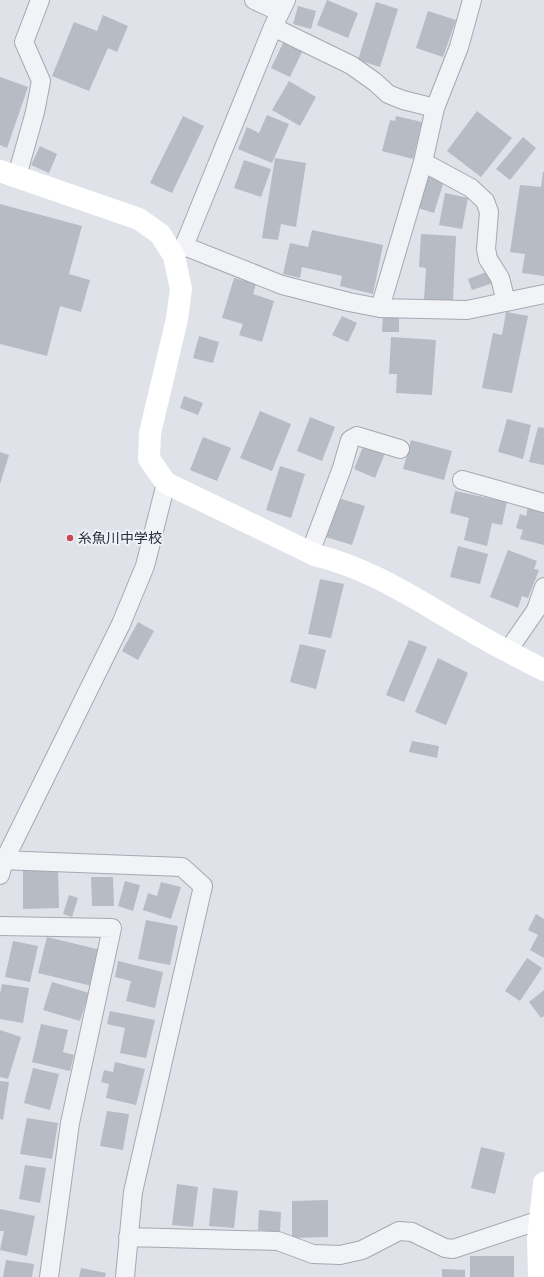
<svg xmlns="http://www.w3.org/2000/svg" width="544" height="1277" viewBox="0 0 544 1277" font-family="'PT Sans Narrow','Noto Sans JP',sans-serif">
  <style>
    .building { fill: #b6bbc4 }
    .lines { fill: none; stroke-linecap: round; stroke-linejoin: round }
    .street-casing { stroke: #a4a9b2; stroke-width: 20 }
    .street { stroke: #f1f3f6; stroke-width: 18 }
    .secondary { stroke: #fff; stroke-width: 22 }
    .poi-dot { fill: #ca4654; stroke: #eef1f5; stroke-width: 1.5 }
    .labels { text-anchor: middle; stroke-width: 4; stroke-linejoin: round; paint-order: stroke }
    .poi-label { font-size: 14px; fill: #282f3e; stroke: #eef1f5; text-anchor: start }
  </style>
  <rect width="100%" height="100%" fill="#dfe2e8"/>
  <path class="building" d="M 327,0 L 358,13 L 348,38 L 317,25 Z
    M 376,2 L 398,9 L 380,67 L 358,60 Z
    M 298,6 L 316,11 L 311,29 L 293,24 Z
    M 428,11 L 456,20 L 443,57 L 416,48 Z
    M 103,15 L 128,26 L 117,52 L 108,48 L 89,91 L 52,76 L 74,22 L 97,31 Z
    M 286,37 L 305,46 L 290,77 L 271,68 Z
    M 0,77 L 28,87 L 7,148 L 0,145 Z
    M 289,81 L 316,97 L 300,126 L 272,110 Z
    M 477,111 L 512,138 L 481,177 L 447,151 Z
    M 267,115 L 289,124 L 272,163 L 238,149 L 247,127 L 259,133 Z
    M 183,116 L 204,126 L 172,193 L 150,183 Z
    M 396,116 L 422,122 L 413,159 L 382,151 L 390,120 L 395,121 Z
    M 523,137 L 536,148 L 510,180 L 496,169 Z
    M 40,146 L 57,154 L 49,173 L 31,165 Z
    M 275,158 L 306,163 L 296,227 L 281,224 L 278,240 L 262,238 Z
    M 244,160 L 271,169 L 261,197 L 234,188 Z
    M 543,172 L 544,172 L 544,276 L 522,273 L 525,254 L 510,252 L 520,185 L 541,187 Z
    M 428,176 L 444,181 L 434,213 L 418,208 Z
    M 445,193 L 468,198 L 462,229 L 439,225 Z
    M 0,204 L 82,226 L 69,274 L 90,280 L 81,312 L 60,306 L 47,356 L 0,344 Z
    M 312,230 L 383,245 L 373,294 L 340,286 L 342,276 L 302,267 L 300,278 L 283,274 L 290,243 L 308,247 Z
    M 421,234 L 456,236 L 453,301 L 424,300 L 426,268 L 419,267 Z
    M 489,271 L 493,283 L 472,290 L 468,279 Z
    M 234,278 L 256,284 L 253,294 L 274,301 L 262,342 L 239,335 L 243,324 L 222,318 Z
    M 506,312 L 528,316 L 512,393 L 482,388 L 493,333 L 502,335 Z
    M 342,316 L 357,323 L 348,342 L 332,335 Z
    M 383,316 L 399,316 L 399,332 L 382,332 Z
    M 199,336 L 219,342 L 213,363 L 193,358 Z
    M 391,337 L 436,340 L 432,395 L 396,393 L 397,374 L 389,374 Z
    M 184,396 L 203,403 L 198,415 L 180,408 Z
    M 260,411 L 291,424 L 272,471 L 240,458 Z
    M 310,417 L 335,427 L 322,461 L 297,451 Z
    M 507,419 L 531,425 L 523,459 L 498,452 Z
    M 538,427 L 544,428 L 544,465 L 529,462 Z
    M 203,437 L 231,448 L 217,481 L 190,470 Z
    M 411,440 L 452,451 L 444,480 L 403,469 Z
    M 364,444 L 385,453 L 375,478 L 354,469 Z
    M 0,452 L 9,455 L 0,484 Z
    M 280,466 L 305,474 L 291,518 L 266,510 Z
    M 455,491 L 507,502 L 502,525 L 492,523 L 487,546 L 464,540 L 469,518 L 450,513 Z
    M 338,498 L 365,506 L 352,545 L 326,537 Z
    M 528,507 L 544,511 L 544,545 L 520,539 L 523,530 L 516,528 L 520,514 L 526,516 Z
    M 458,546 L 488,554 L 480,584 L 450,577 Z
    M 508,550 L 537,561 L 534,569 L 539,570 L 528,598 L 522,596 L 518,608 L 490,597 Z
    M 320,579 L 344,584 L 331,638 L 308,634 Z
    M 138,622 L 154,631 L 138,660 L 122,651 Z
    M 409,640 L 427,647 L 404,702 L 386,695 Z
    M 300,644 L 326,650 L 316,689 L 290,682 Z
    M 438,658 L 468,673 L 446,725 L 415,712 Z
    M 412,741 L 439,746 L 437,758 L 409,752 Z
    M 23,868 L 58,868 L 59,908 L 23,909 Z
    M 91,877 L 113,877 L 114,906 L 92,906 Z
    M 125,881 L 140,885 L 133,911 L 118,906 Z
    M 161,882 L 181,887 L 171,919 L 143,910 L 148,893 L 157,896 Z
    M 69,895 L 78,898 L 72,917 L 63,914 Z
    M 536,914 L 544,919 L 544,958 L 530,950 L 538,935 L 528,930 Z
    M 146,920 L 178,926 L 170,965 L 138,959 Z
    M 47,937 L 101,950 L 92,986 L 38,973 Z
    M 13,941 L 38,946 L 30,982 L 5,977 Z
    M 527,958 L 542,968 L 520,1001 L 505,991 Z
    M 118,961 L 163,972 L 155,1008 L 126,1001 L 131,981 L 115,977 Z
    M 52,982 L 89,993 L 80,1021 L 43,1010 Z
    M 2,984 L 29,988 L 23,1023 L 0,1019 L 0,994 Z
    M 544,990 L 544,1016 L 541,1018 L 529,1002 Z
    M 110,1011 L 155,1020 L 146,1058 L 120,1053 L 125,1028 L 107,1024 Z
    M 41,1024 L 68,1030 L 63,1052 L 74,1055 L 70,1071 L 32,1062 Z
    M 0,1030 L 21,1037 L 8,1079 L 0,1077 Z
    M 115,1062 L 145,1069 L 136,1105 L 106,1098 L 109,1084 L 101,1082 L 104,1070 L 113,1072 Z
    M 33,1068 L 59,1074 L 50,1110 L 24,1103 Z
    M 0,1081 L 9,1082 L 3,1120 L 0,1119 Z
    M 107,1111 L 129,1114 L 123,1150 L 100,1146 Z
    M 27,1118 L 58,1123 L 52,1159 L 20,1154 Z
    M 481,1147 L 505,1153 L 495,1194 L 471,1188 Z
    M 25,1165 L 46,1168 L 40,1203 L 19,1199 Z
    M 177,1184 L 198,1187 L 193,1227 L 172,1225 Z
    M 213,1188 L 238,1191 L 234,1228 L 209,1226 Z
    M 328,1200 L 328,1237 L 292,1238 L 292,1201 Z
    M 0,1209 L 35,1216 L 27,1256 L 0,1250 L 4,1231 L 0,1231 Z
    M 259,1210 L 281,1212 L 280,1232 L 258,1230 Z
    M 470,1256 L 514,1256 L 514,1277 L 470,1277 Z
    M 6,1260 L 34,1264 L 32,1277 L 3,1277 Z
    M 81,1268 L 106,1273 L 105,1277 L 79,1277 Z
    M 442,1269 L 465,1270 L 465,1277 L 442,1277 Z"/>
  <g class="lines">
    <defs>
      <path id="street" d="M 254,0 L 280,12
        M 273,27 L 351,65 L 375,82 L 388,94 L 403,100 L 435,108
        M 423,162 L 471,188 L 485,201 L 489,212 L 486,249 L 488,259 L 500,278 L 506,302
        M 17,176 L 35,112 L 41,81 L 24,42 L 40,0
        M 184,246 L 282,285 L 349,302 L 380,308 L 467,310 L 544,294
        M 176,254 L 184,246 L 273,27 L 286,0
        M 380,308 L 423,162 L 435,108 L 459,47 L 472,0
        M 462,480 L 544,503
        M 310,553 L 342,468 L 350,440 L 357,436 L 400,449
        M 507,652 L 536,610 L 544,587
        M 0,860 L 182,867 L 203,886 L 133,1192 L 125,1277
        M 0,875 L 4,861 L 121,624 L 145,566 L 166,483
        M 0,926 L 112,928 L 70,1123 L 49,1277
        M 128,1237 L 278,1241 L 313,1254 L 340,1255 L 362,1250 L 399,1231 L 412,1232 L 445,1248 L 453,1249 L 540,1220"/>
    </defs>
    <use href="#street" class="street-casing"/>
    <use href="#street" class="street"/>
    <path class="secondary" d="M 0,171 L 139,219 L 160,234 L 174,256 L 181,289 L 177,319 L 150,433 L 149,459 L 166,483 L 315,555 C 372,569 415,599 466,628 C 491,643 518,657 544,670
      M 539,1277 L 538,1239 L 544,1183"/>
  </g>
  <circle class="poi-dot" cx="70" cy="538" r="4"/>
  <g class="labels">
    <g class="poi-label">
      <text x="78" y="543">糸魚川中学校</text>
    </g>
  </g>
</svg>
